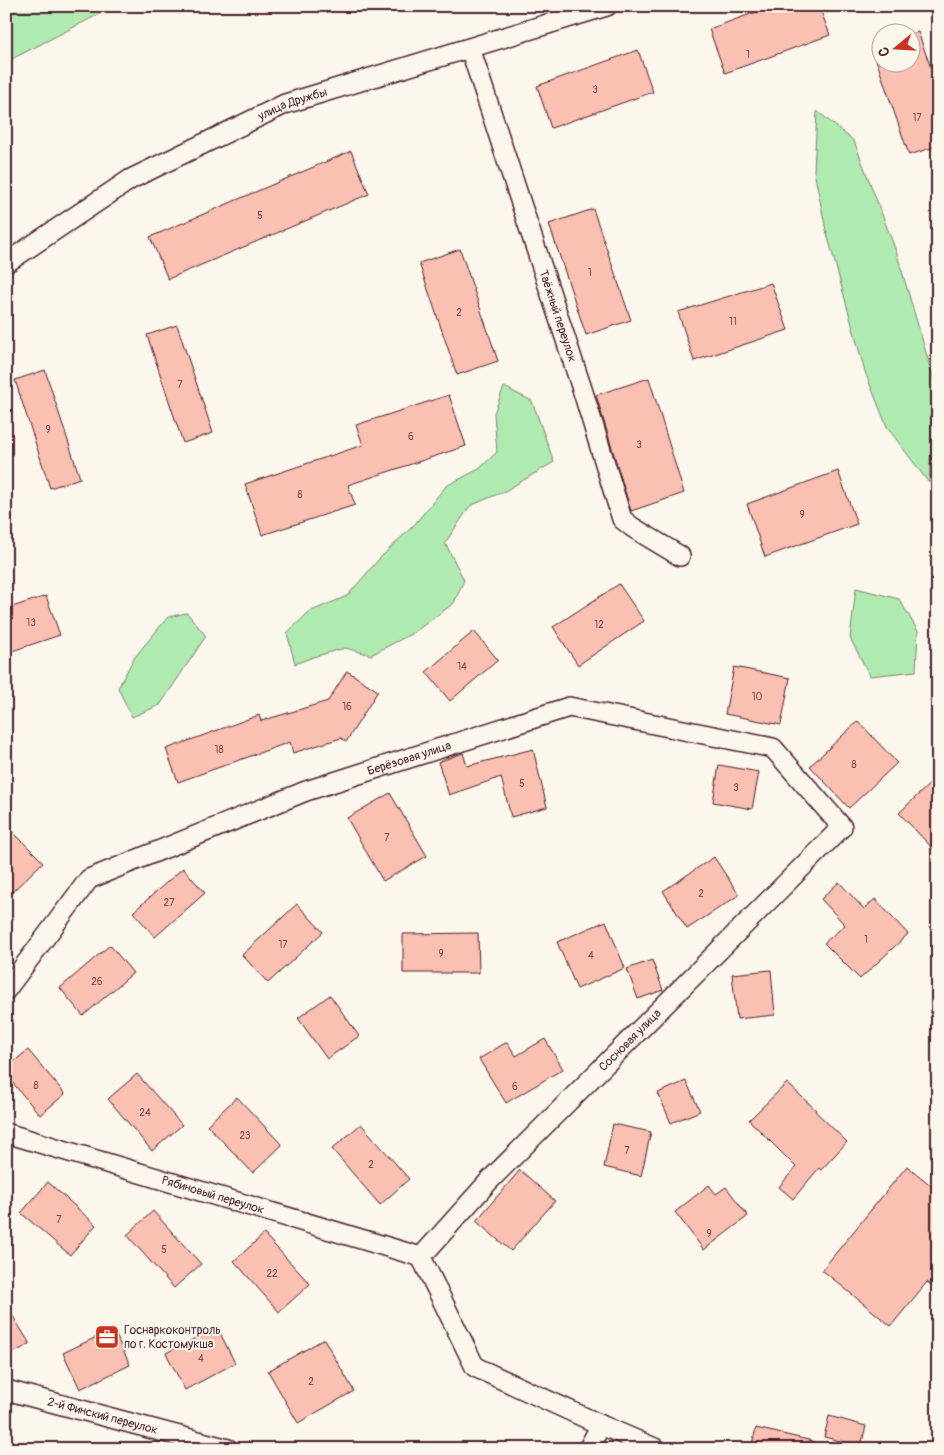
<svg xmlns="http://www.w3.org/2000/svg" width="944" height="1455" viewBox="0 0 944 1455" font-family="Pangolin,sans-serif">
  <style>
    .green { fill: #afeab0; stroke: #7c846e }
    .building { fill: #fac0b2; stroke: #4a1f2b }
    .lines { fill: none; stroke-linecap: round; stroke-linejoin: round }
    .street-casing { stroke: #4a1f2b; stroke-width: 22 }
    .street { stroke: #fbf7ec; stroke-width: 19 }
    .labels { text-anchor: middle; stroke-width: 4; stroke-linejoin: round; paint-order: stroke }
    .number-label { font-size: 10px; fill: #76474d }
    .street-label { font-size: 12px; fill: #4a1f2b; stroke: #fbf7ec }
    .poi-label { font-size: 12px; fill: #4a1f2b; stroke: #fbf7ec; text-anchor: start }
  </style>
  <rect width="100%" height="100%" fill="#fbf7ec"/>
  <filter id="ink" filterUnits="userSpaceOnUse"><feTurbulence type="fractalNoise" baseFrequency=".02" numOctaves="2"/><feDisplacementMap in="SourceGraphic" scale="10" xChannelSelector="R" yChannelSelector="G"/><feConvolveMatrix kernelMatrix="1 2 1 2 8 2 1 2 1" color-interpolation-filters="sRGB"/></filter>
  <g filter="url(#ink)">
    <path class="green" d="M 6,6 L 115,6 L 6,62 Z
      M 817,111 L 854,141 L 896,251 L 935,383 L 929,483 L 887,427 L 865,372 L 826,230 L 814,171 Z
      M 504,387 L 532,401 L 554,462 L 505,491 L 470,506 L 445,543 L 464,580 L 454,603 L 413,633 L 371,655 L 345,648 L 313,657 L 295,664 L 287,633 L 309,612 L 347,596 L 380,558 L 414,525 L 446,486 L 479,469 L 497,452 L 494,413 Z
      M 856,588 L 899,599 L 918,631 L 916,671 L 870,676 L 850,638 Z
      M 187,613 L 206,636 L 160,705 L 132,717 L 118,688 L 134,658 L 168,617 Z"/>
    <path class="building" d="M 773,6 L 819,6 L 830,35 L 725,73 L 709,29 Z
      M 918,32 L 938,88 L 938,146 L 909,155 L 872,48 L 882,44 L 882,62 L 912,62 L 912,34 Z
      M 638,50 L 653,92 L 551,128 L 537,86 Z
      M 351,151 L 369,194 L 168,279 L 150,237 Z
      M 593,209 L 631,320 L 586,335 L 549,224 Z
      M 460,249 L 498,361 L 457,375 L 419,263 Z
      M 771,283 L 788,330 L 694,361 L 678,312 Z
      M 177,325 L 213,433 L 183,443 L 147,335 Z
      M 45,370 L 80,478 L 50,488 L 15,380 Z
      M 649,378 L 684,493 L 631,511 L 596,395 Z
      M 449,395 L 466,446 L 348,485 L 355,505 L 262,535 L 245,484 L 363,445 L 356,425 Z
      M 838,471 L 857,524 L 765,557 L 747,504 Z
      M 619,584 L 644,621 L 578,665 L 553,627 Z
      M 46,596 L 60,635 L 6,653 L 6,609 Z
      M 474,631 L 498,660 L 450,701 L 426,672 Z
      M 734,667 L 790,678 L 781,725 L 725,714 Z
      M 347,671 L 378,691 L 346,742 L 341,738 L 293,753 L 290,742 L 178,782 L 166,749 L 259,715 L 261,721 L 328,701 Z
      M 858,721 L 897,763 L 849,808 L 810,766 Z
      M 533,749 L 547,807 L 511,817 L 501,777 L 449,795 L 438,762 L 463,753 L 467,766 Z
      M 719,765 L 759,772 L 752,809 L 713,802 Z
      M 938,776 L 938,854 L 899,813 Z
      M 390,793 L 427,856 L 383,881 L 347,818 Z
      M 6,825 L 43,862 L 6,898 Z
      M 714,857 L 739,895 L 687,929 L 663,891 Z
      M 183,868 L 205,893 L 155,937 L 133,912 Z
      M 839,882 L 864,909 L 875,899 L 908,934 L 860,979 L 824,943 L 845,925 L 821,899 Z
      M 297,904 L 323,932 L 268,983 L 242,955 Z
      M 606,921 L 625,968 L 577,989 L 557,942 Z
      M 478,933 L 479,973 L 403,973 L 403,934 Z
      M 110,945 L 133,973 L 83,1016 L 60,988 Z
      M 652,960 L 663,990 L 638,999 L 627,969 Z
      M 771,970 L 775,1015 L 737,1019 L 732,974 Z
      M 330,995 L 359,1036 L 327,1059 L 298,1018 Z
      M 545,1039 L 563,1069 L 506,1103 L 479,1059 L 507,1042 L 516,1056 Z
      M 28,1050 L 65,1094 L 40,1115 L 6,1075 L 6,1068 Z
      M 137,1074 L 182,1125 L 152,1151 L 108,1099 Z
      M 686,1081 L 700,1111 L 671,1123 L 658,1093 Z
      M 787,1083 L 816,1110 L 815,1111 L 847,1142 L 821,1170 L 819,1168 L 793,1199 L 779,1187 L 796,1167 L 749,1120 Z
      M 237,1097 L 282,1145 L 253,1173 L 207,1125 Z
      M 361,1124 L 409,1179 L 380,1205 L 332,1149 Z
      M 613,1124 L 651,1132 L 641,1176 L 604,1167 Z
      M 907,1166 L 938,1191 L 938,1291 L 927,1282 L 891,1326 L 822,1270 Z
      M 520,1170 L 555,1201 L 511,1251 L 476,1221 Z
      M 48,1182 L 96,1225 L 70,1255 L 21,1213 Z
      M 709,1185 L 716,1194 L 726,1187 L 748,1216 L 704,1250 L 675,1212 Z
      M 153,1211 L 201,1264 L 174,1288 L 127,1235 Z
      M 264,1234 L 310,1284 L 279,1312 L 234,1261 Z
      M 6,1305 L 30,1344 L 6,1357 Z
      M 217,1327 L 235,1363 L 185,1390 L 166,1353 Z
      M 113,1329 L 130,1365 L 80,1389 L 63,1353 Z
      M 324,1339 L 354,1391 L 298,1423 L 268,1371 Z
      M 829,1416 L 866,1426 L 861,1446 L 824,1437 Z
      M 756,1428 L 813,1441 L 813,1449 L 751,1449 Z"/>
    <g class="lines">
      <defs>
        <g id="street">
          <path id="s1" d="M 470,48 L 584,395 L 622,519 L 632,527 L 680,556"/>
          <path id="s2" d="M 6,263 L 131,179 L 285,104 L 607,6"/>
          <path id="s3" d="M 6,990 L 89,879 L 306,791 L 569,707 L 773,748 L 842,827 L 489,1181 L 421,1257"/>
          <path id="s4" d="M 6,1133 L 421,1257"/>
          <path d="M 421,1257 L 475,1367 L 601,1425 L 657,1449"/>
          <path id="s5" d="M 6,1390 L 228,1449"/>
          <path d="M 588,1449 L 601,1425"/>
        </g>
      </defs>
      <use href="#street" class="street-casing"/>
      <use href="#street" class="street"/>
    </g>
  </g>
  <defs>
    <symbol id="office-square" viewBox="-11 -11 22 22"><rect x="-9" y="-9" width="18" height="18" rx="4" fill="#c8321e" stroke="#fbf7ec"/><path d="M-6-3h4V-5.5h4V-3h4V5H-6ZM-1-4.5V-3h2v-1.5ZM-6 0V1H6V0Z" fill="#fff"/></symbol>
  </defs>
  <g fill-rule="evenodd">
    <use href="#office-square" x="93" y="1323" width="28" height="28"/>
  </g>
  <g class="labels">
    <g class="number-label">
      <text x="748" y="58">1</text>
      <text x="595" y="93">3</text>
      <text x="917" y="121">17</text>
      <text x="260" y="219">5</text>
      <text x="590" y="276">1</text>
      <text x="459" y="316">2</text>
      <text x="733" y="325">11</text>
      <text x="180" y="388">7</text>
      <text x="48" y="433">9</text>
      <text x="411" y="440">6</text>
      <text x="639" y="448">3</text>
      <text x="300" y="498">8</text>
      <text x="802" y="518">9</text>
      <text x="31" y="626">13</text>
      <text x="599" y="628">12</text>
      <text x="462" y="670">14</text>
      <text x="757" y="700">10</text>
      <text x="347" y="710">16</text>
      <text x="219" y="753">18</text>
      <text x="854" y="768">8</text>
      <text x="522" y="787">5</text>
      <text x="736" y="791">3</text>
      <text x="387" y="841">7</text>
      <text x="701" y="897">2</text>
      <text x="169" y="906">27</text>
      <text x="866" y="943">1</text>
      <text x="283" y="948">17</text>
      <text x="441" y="957">9</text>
      <text x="591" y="959">4</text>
      <text x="97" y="985">26</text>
      <text x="36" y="1089">8</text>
      <text x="515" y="1090">6</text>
      <text x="145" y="1116">24</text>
      <text x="245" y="1139">23</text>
      <text x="627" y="1154">7</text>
      <text x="371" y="1168">2</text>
      <text x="59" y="1223">7</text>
      <text x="709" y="1237">9</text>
      <text x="164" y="1253">5</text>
      <text x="272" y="1277">22</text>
      <text x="201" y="1362">4</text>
      <text x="311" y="1385">2</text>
    </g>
    <g class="street-label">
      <text dy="4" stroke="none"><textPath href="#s2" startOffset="329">улица Дружбы</textPath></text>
      <text dy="4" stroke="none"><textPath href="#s1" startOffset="282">Таёжный переулок</textPath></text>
      <text dy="4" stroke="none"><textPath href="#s3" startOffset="481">Берёзовая улица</textPath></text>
      <text transform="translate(630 1040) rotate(-45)" y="4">Сосновая улица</text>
      <text dy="4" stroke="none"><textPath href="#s4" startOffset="216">Рябиновый переулок</textPath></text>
      <text dy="4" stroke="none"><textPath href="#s5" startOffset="100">2-й Финский переулок</textPath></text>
    </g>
    <g class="poi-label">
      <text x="124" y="1334">Госнаркоконтроль<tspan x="124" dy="14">по г. Костомукша</tspan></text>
    </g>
  </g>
  <rect width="944" height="1455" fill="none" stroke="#fbf7ec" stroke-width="25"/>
  <rect x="12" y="12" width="919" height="1430" fill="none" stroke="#4a1f2b" stroke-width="2" filter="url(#ink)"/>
  <g transform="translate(896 48) rotate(252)"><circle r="24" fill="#fbf7ec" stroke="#b4a19f"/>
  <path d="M0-4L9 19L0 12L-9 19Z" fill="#c8321e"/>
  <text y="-8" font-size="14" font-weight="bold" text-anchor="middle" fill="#4a1f2b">С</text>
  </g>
</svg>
